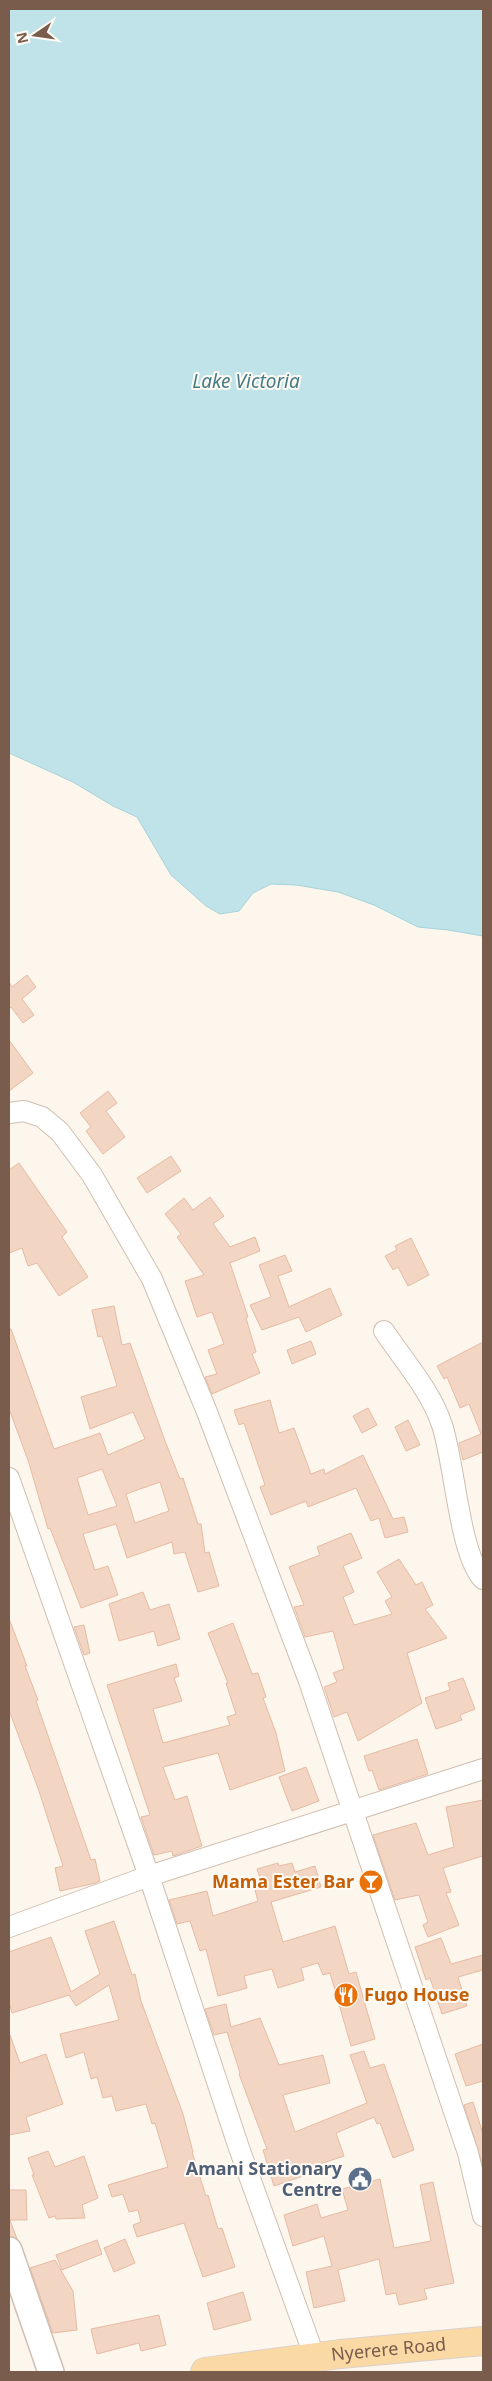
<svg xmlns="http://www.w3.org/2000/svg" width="492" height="2381" viewBox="0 0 492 2381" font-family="'Noto Sans',sans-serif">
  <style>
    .water { fill: #bfe3e8; stroke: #a5d3da }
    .building { fill: #f3d5c3; stroke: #e6bba3; fill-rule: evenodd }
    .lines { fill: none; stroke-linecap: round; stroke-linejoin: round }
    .minor-casing { stroke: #d1beb0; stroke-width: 22 }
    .tertiary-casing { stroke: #d1beb0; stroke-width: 28 }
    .primary-casing { stroke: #dad1cd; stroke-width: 30 }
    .minor { stroke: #fff; stroke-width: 20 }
    .tertiary { stroke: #fff; stroke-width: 25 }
    .primary { stroke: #fbd9a5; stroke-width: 28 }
    .labels { text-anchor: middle; stroke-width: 4; stroke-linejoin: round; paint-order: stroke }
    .food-label { font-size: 18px; font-weight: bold; fill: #c56008; stroke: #fffaf3; text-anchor: end }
    .service-label { font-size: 18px; font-weight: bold; fill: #4e5e75; stroke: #fffaf3; text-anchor: end }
    .street-label { font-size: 18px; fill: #7a5c4d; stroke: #fffaf3 }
    .water-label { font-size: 19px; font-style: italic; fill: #437c86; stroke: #fffaf3 }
  </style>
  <rect width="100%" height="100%" fill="#fdf6ec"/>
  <path class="water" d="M 9,9 L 483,9 L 483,936 L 448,930 L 418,927 L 374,905 L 338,892 L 296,885 L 271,884 L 253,893 L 239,911 L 220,914 L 206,906 L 171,875 L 137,817 L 113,806 L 73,782 L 9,753 Z"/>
  <path class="building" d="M 27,975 L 36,987 L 22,999 L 34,1015 L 23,1023 L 11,1007 L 9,1009 L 9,982 L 12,987 Z
    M 9,1040 L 33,1073 L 9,1091 Z
    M 108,1091 L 117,1103 L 106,1111 L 125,1137 L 103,1154 L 86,1131 L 91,1127 L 80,1113 Z
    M 171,1156 L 181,1171 L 147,1193 L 137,1178 Z
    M 19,1163 L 67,1232 L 62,1237 L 88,1277 L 59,1296 L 37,1263 L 28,1266 L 22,1248 L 9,1253 L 9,1170 Z
    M 210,1197 L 224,1216 L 213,1224 L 230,1247 L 255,1237 L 260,1251 L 230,1263 L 248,1317 L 246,1318 L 256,1352 L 252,1354 L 260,1373 L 212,1394 L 205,1377 L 217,1374 L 208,1350 L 224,1344 L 212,1312 L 197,1317 L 185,1281 L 204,1275 L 177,1237 L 181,1234 L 165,1214 L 184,1198 L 193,1210 Z
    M 411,1238 L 429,1275 L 408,1286 L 398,1267 L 393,1270 L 385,1256 L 397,1250 L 395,1246 Z
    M 285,1255 L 292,1271 L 278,1276 L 289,1307 L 330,1288 L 342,1315 L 306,1332 L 299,1317 L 262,1330 L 250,1305 L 271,1297 L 259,1265 Z
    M 114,1306 L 122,1345 L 130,1343 L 165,1441 L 180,1479 L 183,1478 L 198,1524 L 201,1524 L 205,1553 L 209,1552 L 219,1586 L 198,1592 L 185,1552 L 174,1554 L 172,1542 L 127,1558 L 116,1524 L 83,1534 L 95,1570 L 108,1566 L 118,1595 L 81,1608 L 50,1528 L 48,1529 L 28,1460 L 9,1409 L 9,1329 L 11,1329 L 54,1449 L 100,1433 L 108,1455 L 145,1439 L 133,1412 L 90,1429 L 81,1397 L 117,1386 L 102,1336 L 98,1337 L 92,1310 ZM 102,1469 L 117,1506 L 88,1515 L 77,1478 ZM 160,1482 L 169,1511 L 135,1523 L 126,1494 Z
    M 311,1341 L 316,1354 L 292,1364 L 287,1350 Z
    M 483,1342 L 483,1452 L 463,1460 L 459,1443 L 481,1434 L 469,1404 L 460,1408 L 447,1377 L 444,1379 L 437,1366 Z
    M 270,1400 L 279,1433 L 294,1428 L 311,1474 L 324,1469 L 325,1474 L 363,1455 L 393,1519 L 404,1517 L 408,1532 L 385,1538 L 379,1518 L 371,1521 L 356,1488 L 308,1507 L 306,1501 L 271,1515 L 260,1487 L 265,1485 L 244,1423 L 239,1425 L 234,1410 Z
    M 368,1408 L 377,1425 L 362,1433 L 353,1416 Z
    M 408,1420 L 420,1445 L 406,1451 L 395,1427 Z
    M 351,1533 L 362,1558 L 343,1566 L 354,1592 L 343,1597 L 354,1625 L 392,1614 L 385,1601 L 392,1597 L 377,1572 L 399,1559 L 416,1585 L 422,1582 L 433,1605 L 425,1609 L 447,1638 L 407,1653 L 422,1703 L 358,1741 L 347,1712 L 334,1717 L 324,1687 L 337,1682 L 333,1673 L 344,1669 L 333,1631 L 305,1637 L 294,1607 L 304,1605 L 289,1567 L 320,1555 L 317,1547 Z
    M 143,1592 L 150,1610 L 169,1604 L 180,1639 L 158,1646 L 154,1631 L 119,1641 L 109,1604 Z
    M 9,1621 L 10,1621 L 27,1666 L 25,1666 L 38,1700 L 36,1701 L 91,1860 L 95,1859 L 100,1881 L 96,1883 L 60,1891 L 55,1868 L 63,1866 L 39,1791 L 9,1710 Z
    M 233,1623 L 252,1674 L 258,1673 L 266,1697 L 263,1698 L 276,1733 L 285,1771 L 230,1790 L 218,1753 L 163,1767 L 175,1800 L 187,1796 L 202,1846 L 173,1856 L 172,1851 L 154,1855 L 141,1817 L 150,1815 L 107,1685 L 176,1664 L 179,1676 L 174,1678 L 182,1701 L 153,1709 L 163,1743 L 230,1725 L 227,1717 L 236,1714 L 226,1683 L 228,1683 L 208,1633 Z
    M 84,1625 L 90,1653 L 84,1655 L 74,1627 Z
    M 463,1678 L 475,1709 L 460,1715 L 462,1720 L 436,1729 L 425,1698 L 450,1690 L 448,1683 Z
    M 417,1739 L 428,1774 L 379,1790 L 372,1770 L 369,1771 L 364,1756 Z
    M 306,1767 L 319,1801 L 292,1811 L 279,1777 Z
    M 483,1800 L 483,1856 L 443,1868 L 451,1892 L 446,1893 L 459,1925 L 428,1937 L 423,1925 L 428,1922 L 419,1895 L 395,1900 L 373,1835 L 416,1823 L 428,1855 L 454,1847 L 446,1807 Z
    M 278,1863 L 279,1866 L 292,1863 L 295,1872 L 315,1866 L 321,1887 L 271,1902 L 283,1942 L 335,1926 L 349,1974 L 356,1972 L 375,2039 L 351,2046 L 330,1973 L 323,1975 L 318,1963 L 301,1968 L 304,1980 L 278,1988 L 272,1969 L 244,1976 L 247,1988 L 218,1996 L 206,1949 L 200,1951 L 190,1921 L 177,1924 L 169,1900 L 207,1891 L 213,1916 L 258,1901 L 253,1883 L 261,1881 L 257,1869 Z
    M 114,1921 L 132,1975 L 135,1974 L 141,2001 L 183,2114 L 193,2152 L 192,2152 L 206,2196 L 208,2195 L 218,2229 L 222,2228 L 235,2267 L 203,2277 L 184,2223 L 137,2237 L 133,2225 L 141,2222 L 138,2210 L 129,2212 L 123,2194 L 112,2197 L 108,2185 L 168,2167 L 155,2123 L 152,2124 L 146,2104 L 116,2111 L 112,2096 L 103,2098 L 97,2077 L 91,2079 L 84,2052 L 66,2058 L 60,2034 L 119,2020 L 109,1985 L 76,2006 L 69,1995 L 12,2013 L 9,2002 L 9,1952 L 51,1937 L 71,1992 L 100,1974 L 85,1931 Z
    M 441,1938 L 451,1964 L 483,1955 L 483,1970 L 458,1977 L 467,2006 L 442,2014 L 430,1978 L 426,1980 L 415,1947 Z
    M 226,2004 L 231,2027 L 260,2018 L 279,2065 L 323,2055 L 330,2083 L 283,2095 L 295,2132 L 367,2103 L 350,2055 L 364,2051 L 370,2068 L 384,2064 L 414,2150 L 393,2158 L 380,2123 L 377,2124 L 374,2117 L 336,2133 L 344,2156 L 305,2169 L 306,2175 L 274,2186 L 263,2150 L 267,2149 L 239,2074 L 240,2073 L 227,2032 L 214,2035 L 205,2009 Z
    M 10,2035 L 20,2063 L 46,2054 L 63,2104 L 26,2117 L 30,2131 L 9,2135 Z
    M 483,2044 L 483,2081 L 466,2086 L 455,2054 Z
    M 473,2102 L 483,2134 L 483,2166 L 464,2105 Z
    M 48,2151 L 55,2167 L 84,2156 L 98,2198 L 82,2205 L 85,2218 L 56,2219 L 55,2216 L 49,2218 L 32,2175 L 34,2175 L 28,2158 Z
    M 380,2179 L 394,2248 L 431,2241 L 420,2185 L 433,2182 L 454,2283 L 424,2289 L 427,2299 L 399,2305 L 396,2293 L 386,2295 L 379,2259 L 338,2270 L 345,2301 L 314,2308 L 306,2272 L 332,2266 L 324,2236 L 293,2246 L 284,2215 L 317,2204 L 321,2218 L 348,2210 L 342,2189 Z
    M 9,2190 L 26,2190 L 27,2220 L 10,2220 L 17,2239 L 9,2236 Z
    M 125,2239 L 135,2263 L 114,2272 L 104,2248 Z
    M 97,2240 L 102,2254 L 62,2270 L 56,2255 Z
    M 55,2260 L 73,2291 L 77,2330 L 53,2333 L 30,2268 Z
    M 243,2292 L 251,2320 L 214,2330 L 207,2303 Z
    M 159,2315 L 166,2345 L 141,2351 L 139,2343 L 97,2354 L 91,2329 Z"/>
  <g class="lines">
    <defs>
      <path id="minor" d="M 9,1113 L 24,1111 L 42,1117 L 60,1132 L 92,1175 L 152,1279 L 207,1412 L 309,1681 L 468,2153 L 483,2216
        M 384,1331 C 404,1361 431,1391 442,1425 C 455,1464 459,1553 483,1579
        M 9,1478 L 149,1876 L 239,2148 L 315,2358
        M 9,1927 L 149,1876 L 483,1769"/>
      <path id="tertiary" d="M 9,2250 L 51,2372"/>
      <g id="primary">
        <path id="s1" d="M 205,2372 L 340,2354 L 483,2341"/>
      </g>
    </defs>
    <use href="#minor" class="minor-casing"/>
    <use href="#tertiary" class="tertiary-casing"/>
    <use href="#primary" class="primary-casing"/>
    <use href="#minor" class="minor"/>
    <use href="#tertiary" class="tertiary"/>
    <use href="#primary" class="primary"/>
  </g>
  <defs>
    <symbol id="bar-disc" viewBox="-11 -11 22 22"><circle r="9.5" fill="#e8710a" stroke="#fffaf3"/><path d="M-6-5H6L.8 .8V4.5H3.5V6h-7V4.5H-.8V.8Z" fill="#fff"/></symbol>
    <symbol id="restaurant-disc" viewBox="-11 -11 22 22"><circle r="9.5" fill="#e8710a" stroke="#fffaf3"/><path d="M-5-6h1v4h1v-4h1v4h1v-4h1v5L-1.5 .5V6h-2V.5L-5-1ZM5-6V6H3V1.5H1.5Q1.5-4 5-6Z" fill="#fff"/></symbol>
    <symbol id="civic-disc" viewBox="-11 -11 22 22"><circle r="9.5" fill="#5c6f8a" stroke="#fffaf3"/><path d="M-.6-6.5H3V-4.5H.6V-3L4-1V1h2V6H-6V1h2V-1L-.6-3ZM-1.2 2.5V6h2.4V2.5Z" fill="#fff"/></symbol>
  </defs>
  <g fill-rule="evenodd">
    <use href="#bar-disc" x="357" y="1868" width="28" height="28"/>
    <use href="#restaurant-disc" x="332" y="1981" width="28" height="28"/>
    <use href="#civic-disc" x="346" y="2165" width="28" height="28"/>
  </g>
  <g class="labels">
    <g class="food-label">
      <text x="354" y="1888">Mama Ester Bar</text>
      <text x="364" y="2001" text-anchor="start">Fugo House</text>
    </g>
    <g class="service-label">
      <text x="342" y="2175">Amani Stationary<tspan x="342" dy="21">Centre</tspan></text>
    </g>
    <g class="street-label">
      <text dy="6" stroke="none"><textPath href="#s1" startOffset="185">Nyerere Road</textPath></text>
    </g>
    <g class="water-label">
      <text x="246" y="388">Lake Victoria</text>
    </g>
  </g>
  <rect width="492" height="2381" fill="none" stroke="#7a5c4d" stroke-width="20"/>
  <g transform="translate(35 35) rotate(257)" stroke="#fffaf3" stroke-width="4" paint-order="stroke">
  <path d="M0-4L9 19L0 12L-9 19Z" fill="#7a5c4d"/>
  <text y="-8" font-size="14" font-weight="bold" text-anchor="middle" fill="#7a5c4d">N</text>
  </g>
</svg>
